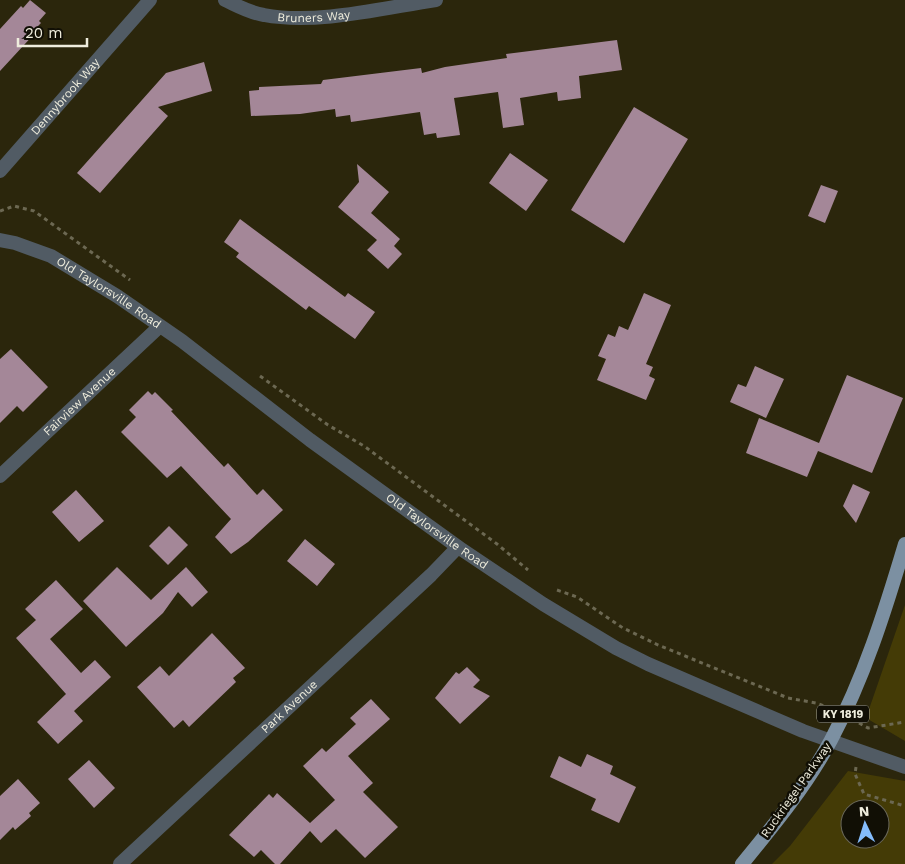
<svg xmlns="http://www.w3.org/2000/svg" width="905" height="864" viewBox="0 0 905 864" font-family="'Work Sans',sans-serif">
  <style>
    .green { fill: #443b06; fill-rule: evenodd }
    .building { fill: #a48798 }
    .lines { fill: none; stroke-linecap: round; stroke-linejoin: round }
    .path { stroke: #6c6852; stroke-width: 3; stroke-dasharray: 4 4; stroke-linecap: butt }
    .minor { stroke: #515b64; stroke-width: 14 }
    .primary { stroke: #7c90a2; stroke-width: 14 }
    .labels { text-anchor: middle; stroke-width: 5; stroke-linejoin: round; paint-order: stroke }
    .shield { fill: #110f05; stroke: #acaa9c; stroke-width: 1 }
    .shield-label { font-size: 11px; font-weight: bold; fill: #efeddd }
    .street-label { font-size: 12px; fill: #efeddd; stroke: #110f05 }
  </style>
  <rect width="100%" height="100%" fill="#2b260c"/>
  <path class="green" d="M 905,605 L 905,741 L 866,718 Z
    M 848,771 L 905,781 L 905,864 L 772,864 L 790,846 ZM 850,809 L 880,809 L 880,839 L 850,839 Z"/>
  <path class="building" d="M 30,0 L 46,13 L 39,21 L 41,23 L 34,30 L 36,32 L 0,71 L 0,29 L 21,6 L 23,8 Z
    M 617,40 L 622,70 L 579,76 L 581,98 L 558,101 L 557,92 L 520,98 L 524,125 L 503,128 L 498,92 L 454,98 L 460,135 L 437,138 L 436,133 L 424,135 L 420,112 L 351,122 L 350,115 L 336,117 L 335,109 L 300,114 L 251,116 L 249,91 L 259,90 L 259,87 L 321,84 L 323,80 L 421,68 L 422,73 L 445,67 L 507,58 L 506,54 Z
    M 204,62 L 212,91 L 158,107 L 168,116 L 100,193 L 77,173 L 166,73 Z
    M 634,107 L 688,139 L 624,243 L 571,210 Z
    M 510,153 L 548,180 L 526,211 L 489,183 Z
    M 357,164 L 389,192 L 371,213 L 400,239 L 394,246 L 402,254 L 388,269 L 367,250 L 377,240 L 338,207 L 359,182 Z
    M 821,185 L 838,191 L 825,223 L 808,216 Z
    M 240,219 L 345,297 L 348,293 L 375,312 L 355,339 L 309,306 L 306,310 L 236,257 L 239,253 L 224,242 Z
    M 644,293 L 671,305 L 646,364 L 653,367 L 649,376 L 655,379 L 646,400 L 597,380 L 606,359 L 598,356 L 608,334 L 615,337 L 619,326 L 628,330 Z
    M 11,349 L 48,387 L 23,412 L 17,406 L 0,423 L 0,359 Z
    M 755,366 L 784,379 L 766,418 L 730,402 L 738,384 L 746,387 Z
    M 847,375 L 903,398 L 872,473 L 818,451 L 807,477 L 746,453 L 759,418 L 819,443 Z
    M 148,391 L 152,395 L 155,392 L 173,410 L 171,411 L 224,467 L 228,463 L 257,495 L 263,489 L 283,510 L 248,542 L 231,554 L 215,537 L 231,519 L 181,466 L 167,478 L 121,432 L 136,417 L 129,410 Z
    M 853,484 L 870,492 L 856,523 L 843,506 Z
    M 76,490 L 104,521 L 79,542 L 52,512 Z
    M 169,526 L 188,545 L 168,565 L 149,546 Z
    M 305,539 L 335,564 L 317,586 L 287,561 Z
    M 117,567 L 151,600 L 186,567 L 208,592 L 192,607 L 178,592 L 163,613 L 126,647 L 83,601 Z
    M 56,580 L 83,609 L 50,639 L 81,673 L 95,660 L 111,677 L 74,711 L 83,721 L 58,744 L 37,722 L 66,694 L 16,638 L 36,620 L 25,609 Z
    M 212,633 L 245,668 L 233,678 L 236,682 L 189,727 L 183,720 L 174,728 L 137,687 L 160,666 L 169,676 Z
    M 467,667 L 480,680 L 473,687 L 490,696 L 460,724 L 435,698 L 456,672 L 459,674 Z
    M 371,699 L 390,719 L 348,756 L 373,783 L 363,792 L 398,827 L 365,858 L 336,829 L 321,843 L 310,831 L 280,864 L 275,864 L 261,850 L 254,857 L 229,835 L 269,794 L 273,798 L 277,793 L 310,823 L 335,800 L 303,766 L 322,748 L 326,752 L 356,724 L 350,718 Z
    M 587,754 L 613,766 L 610,774 L 636,787 L 619,823 L 591,810 L 596,799 L 550,777 L 559,756 L 581,767 Z
    M 89,760 L 115,788 L 94,808 L 68,779 Z
    M 18,779 L 40,803 L 29,813 L 31,816 L 15,830 L 13,827 L 0,840 L 0,796 Z"/>
  <g class="lines">
    <path class="path" d="M 0,211 L 14,206 L 34,211 L 130,280
      M 260,376 L 328,425 L 364,446 L 497,544 L 528,570
      M 557,590 L 577,597 L 623,628 L 658,645 L 788,698 L 816,703 L 827,707
      M 859,723 L 868,728 L 905,722
      M 856,767 L 855,774 L 864,794 L 905,806"/>
    <g class="minor">
      <path id="s1" d="M 225,0 C 238,6 250,13 264,15 C 316,25 383,8 436,0"/>
      <path id="s2" d="M 0,171 L 150,0"/>
      <path id="s3" d="M 0,240 L 15,243 L 51,256 L 117,296 L 182,341 L 310,440 L 458,547 L 543,604 L 616,648 L 648,664 L 803,731 L 905,767"/>
      <path id="s4" d="M 0,476 L 159,327"/>
      <path id="s5" d="M 120,864 L 431,575 L 458,547"/>
    </g>
    <path class="primary" d="M 742,864 C 774,825 807,785 831,740 C 864,678 885,611 905,544"/>
  </g>
  <g class="labels">
    <rect class="shield" x="817" y="705.5" width="52" height="17" rx="4"/>
    <g class="shield-label">
      <text x="843" y="718">KY 1819</text>
    </g>
    <g class="street-label">
      <text dy="4" stroke="none"><textPath href="#s1" startOffset="92">Bruners Way</textPath></text>
      <text dy="4" stroke="none"><textPath href="#s2" startOffset="99">Dennybrook Way</textPath></text>
      <text dy="4" stroke="none"><textPath href="#s3" startOffset="122">Old Taylorsville Road</textPath></text>
      <text dy="4" stroke="none"><textPath href="#s4" startOffset="109">Fairview Avenue</textPath></text>
      <text dy="4" stroke="none"><textPath href="#s3" startOffset="528">Old Taylorsville Road</textPath></text>
      <text dy="4" stroke="none"><textPath href="#s5" startOffset="231">Park Avenue</textPath></text>
      <text transform="translate(796 790) rotate(-55)" y="4">Ruckriegel Parkway</text>
    </g>
  </g>
  <g transform="translate(865 824) rotate(356)"><circle r="24" fill="#110f05" stroke="#6a685b"/>
  <path d="M0-4L9 19L0 12L-9 19Z" fill="#84bcfb"/>
  <text y="-8" font-size="14" font-weight="bold" text-anchor="middle" fill="#efeddd">N</text>
  </g>
  <path d="M18 38v8h69v-8" fill="none" stroke="#efeddd" stroke-width="2.5"/>
  <text x="25" y="38" font-size="15" fill="#efeddd" stroke="#110f05" stroke-width="4" paint-order="stroke">20 m</text>
</svg>
